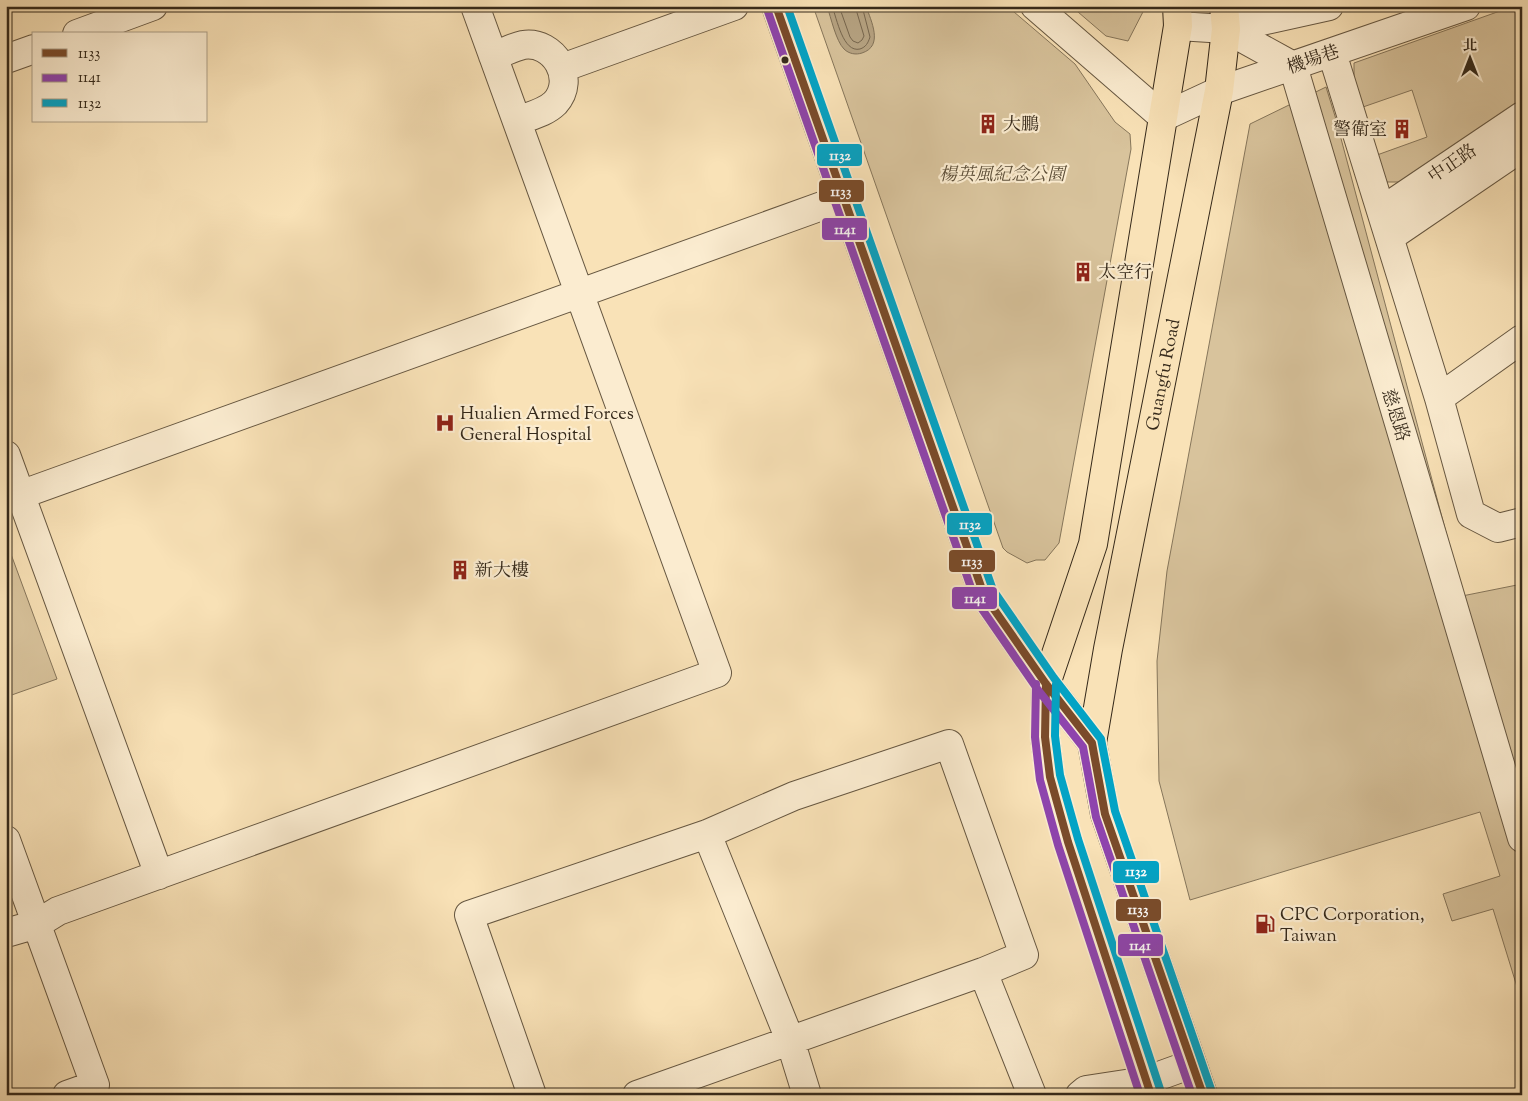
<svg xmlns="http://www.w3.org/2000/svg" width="1528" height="1101" viewBox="0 0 1528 1101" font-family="'Sorts Mill Goudy','Noto Serif TC',serif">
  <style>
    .green { fill: #d8c39c; stroke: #86765b }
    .water { fill: #b6a382; stroke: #827258 }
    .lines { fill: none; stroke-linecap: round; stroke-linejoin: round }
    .shore { stroke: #76664e; stroke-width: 1 }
    .minor-casing { stroke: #665741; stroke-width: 30 }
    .major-casing { stroke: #35291a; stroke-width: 30 }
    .minor { stroke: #fbecd0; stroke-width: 28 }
    .major { stroke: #f9e2b7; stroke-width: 28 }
    .bus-1-casing { stroke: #fbecd0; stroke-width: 11 }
    .bus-2-casing { stroke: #fbecd0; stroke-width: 11 }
    .bus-3-casing { stroke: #fbecd0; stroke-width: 11 }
    .bus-1 { stroke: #7a4b2a; stroke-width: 8 }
    .bus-2 { stroke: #8e44ad; stroke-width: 8 }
    .bus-3 { stroke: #03a3c5; stroke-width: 8 }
    .bus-dot { fill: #35291a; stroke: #fbecd0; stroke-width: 2 }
    .labels { text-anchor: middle; stroke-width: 4.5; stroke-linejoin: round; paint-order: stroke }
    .street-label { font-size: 18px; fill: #35291a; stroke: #fbecd0 }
    .poi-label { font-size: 18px; fill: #35291a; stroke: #fbecd0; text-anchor: start }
    .park-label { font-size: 18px; font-style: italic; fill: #5e503a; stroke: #fbecd0 }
    .line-badge { stroke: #fbecd0; stroke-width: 2 }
    .badge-label { font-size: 14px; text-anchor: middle; font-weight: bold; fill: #fff }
  </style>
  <rect width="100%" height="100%" fill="#f9e2b7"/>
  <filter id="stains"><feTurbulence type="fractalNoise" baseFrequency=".004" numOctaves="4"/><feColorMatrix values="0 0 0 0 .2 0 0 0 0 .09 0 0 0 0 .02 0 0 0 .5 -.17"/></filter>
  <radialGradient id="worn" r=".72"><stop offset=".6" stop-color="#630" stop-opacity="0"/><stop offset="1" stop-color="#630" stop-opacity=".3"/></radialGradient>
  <path class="green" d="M 813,6 L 1007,6 L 1075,64 L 1115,122 L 1130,134 L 1131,149 L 1059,543 L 1045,560 L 1036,560 L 1027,563 L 1007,552 L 1003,548 Z
    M 1071,6 L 1146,6 L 1128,41 L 1106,36 Z
    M 1514,6 L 1522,6 L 1522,102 L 1412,182 L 1385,182 L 1377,155 L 1427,137 L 1412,90 L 1363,107 L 1354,78 L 1354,63 Z
    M 1326,87 L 1335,116 L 1455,566 L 1462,596 L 1522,584 L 1522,1003 L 1493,909 L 1452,921 L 1443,894 L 1500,876 L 1480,812 L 1190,900 L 1159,781 L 1157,661 L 1167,571 L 1250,124 Z
    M 6,546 L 8,546 L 57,679 L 6,697 Z"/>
  <path class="water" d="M 827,6 L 866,6 C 871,21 884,46 862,53 C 856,55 849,54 844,49 C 836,41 831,18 827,6 Z"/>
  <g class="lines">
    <path class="shore" d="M 832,6 C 837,19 843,53 860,49 C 866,47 868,43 870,37 L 862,6
      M 839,6 L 850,37 L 853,41 L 858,43 L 862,40 L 864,36 L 855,6"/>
    <defs>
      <path id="minor" d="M 776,6 L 984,595 L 1046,684 L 1092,743
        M 1035,6 L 1163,117 L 1219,91 L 1466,6
        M 1178,26 L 1226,29 L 1329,6
        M 1226,29 L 1293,66 L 1522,838
        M 77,34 L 153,6
        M 1332,53 L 1439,398 L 1471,514 L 1498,528 L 1522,522
        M 493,56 C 503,53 513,47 523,45 C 554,40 577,79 555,103 C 545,113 529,116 517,121
        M 6,59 L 34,49
        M 562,68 L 734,6
        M 1381,211 L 1522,116
        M 1390,237 L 1522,147
        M 1439,398 L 1522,339
        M 6,455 L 159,875
        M 6,500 L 844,198
        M 707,834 L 790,1040 L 807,1095
        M 6,840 L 95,1085 L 67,1095
        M 6,933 L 37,924 L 58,911 L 717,673 L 475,6
        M 532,1095 L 469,915 L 707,834 L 794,796 L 949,744 L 1024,955 L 983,972
        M 637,1095 L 983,972 L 1032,1095
        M 1080,1095 L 1086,1090 L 1145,1081 L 1192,1064"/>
      <g id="major">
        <path d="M 1151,1095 L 1068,842 L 1050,777 L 1045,737 L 1046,684 L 1093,544 L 1178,26 L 1177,6"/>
        <path id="s1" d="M 1203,1095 L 1105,814 L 1092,743 L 1108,649 L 1219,91 L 1226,29 L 1224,6"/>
      </g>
    </defs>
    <use href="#minor" class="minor-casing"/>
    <use href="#major" class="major-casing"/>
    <use href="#minor" class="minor"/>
    <use href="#major" class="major"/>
    <defs>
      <path id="bus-1" d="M 776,6 L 984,595 L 1046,684 L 1092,743 L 1105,814 L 1203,1095
        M 1046,684 L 1045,737 L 1050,777 L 1068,842 L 1151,1095"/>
      <path id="bus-2" d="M 767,9 L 975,599 L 1038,690 L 1083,747 L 1096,817 L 1192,1095
        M 1036,684 L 1035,737 L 1040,780 L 1058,845 L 1140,1095"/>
      <path id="bus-3" d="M 787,6 L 993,590 L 1054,678 L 1101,739 L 1115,811 L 1212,1092
        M 1056,684 L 1055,736 L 1060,775 L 1078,839 L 1161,1092"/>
    </defs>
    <use href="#bus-1" class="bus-1-casing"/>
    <use href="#bus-2" class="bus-2-casing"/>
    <use href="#bus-3" class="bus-3-casing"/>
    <use href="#bus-1" class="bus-1"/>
    <use href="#bus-2" class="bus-2"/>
    <use href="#bus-3" class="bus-3"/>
  </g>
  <defs>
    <symbol id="building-bare" viewBox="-9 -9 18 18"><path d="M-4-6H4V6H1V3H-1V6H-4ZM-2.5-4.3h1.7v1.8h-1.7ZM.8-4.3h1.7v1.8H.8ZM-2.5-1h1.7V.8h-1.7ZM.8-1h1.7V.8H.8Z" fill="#8f2418" stroke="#fbecd0" stroke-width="2.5" paint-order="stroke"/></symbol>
    <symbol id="hospital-bare" viewBox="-9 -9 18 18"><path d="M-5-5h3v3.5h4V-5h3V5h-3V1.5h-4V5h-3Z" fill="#8f2418" stroke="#fbecd0" stroke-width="2.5" paint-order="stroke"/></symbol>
    <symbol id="fuel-bare" viewBox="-9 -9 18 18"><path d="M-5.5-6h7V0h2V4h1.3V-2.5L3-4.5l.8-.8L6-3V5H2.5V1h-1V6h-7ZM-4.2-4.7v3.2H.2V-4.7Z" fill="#8f2418" stroke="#fbecd0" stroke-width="2.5" paint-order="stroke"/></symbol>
  </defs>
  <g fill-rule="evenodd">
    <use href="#building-bare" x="974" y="110" width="28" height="28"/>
    <use href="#building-bare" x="1388" y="115" width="28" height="28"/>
    <use href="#building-bare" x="1069" y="258" width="28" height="28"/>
    <use href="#hospital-bare" x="431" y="409" width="28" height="28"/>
    <use href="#building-bare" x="446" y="556" width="28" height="28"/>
    <use href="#fuel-bare" x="1251" y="910" width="28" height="28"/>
  </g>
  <circle class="bus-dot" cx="785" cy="60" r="4.5"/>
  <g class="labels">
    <g class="street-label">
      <text transform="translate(1313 59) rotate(-19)" y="6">機場巷</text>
      <text transform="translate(1452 163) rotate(-34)" y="6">中正路</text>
      <text dy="6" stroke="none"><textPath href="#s1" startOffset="745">Guangfu Road</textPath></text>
      <text transform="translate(1396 415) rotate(73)" y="6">慈恩路</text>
    </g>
    <g class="poi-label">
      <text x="1003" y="130">大鵬</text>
      <text x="1387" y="135" text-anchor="end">警衛室</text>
      <text x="1098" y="278">太空行</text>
      <text x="460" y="419">Hualien Armed Forces<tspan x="460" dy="21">General Hospital</tspan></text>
      <text x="475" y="576">新大樓</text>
      <text x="1280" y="920">CPC Corporation,<tspan x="1280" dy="21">Taiwan</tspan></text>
    </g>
    <g class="park-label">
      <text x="1002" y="180">楊英風紀念公園</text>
    </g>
  </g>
  <g class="line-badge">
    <rect x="816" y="143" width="47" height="24" rx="5" fill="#03a3c5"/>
    <rect x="818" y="179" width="47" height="24" rx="5" fill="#7a4b2a"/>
    <rect x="821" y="217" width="47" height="24" rx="5" fill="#8e44ad"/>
    <rect x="946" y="512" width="47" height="24" rx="5" fill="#03a3c5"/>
    <rect x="948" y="549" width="48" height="24" rx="5" fill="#7a4b2a"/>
    <rect x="951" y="586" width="47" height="24" rx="5" fill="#8e44ad"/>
    <rect x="1112" y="860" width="48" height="24" rx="5" fill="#03a3c5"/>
    <rect x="1115" y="898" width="47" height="24" rx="5" fill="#7a4b2a"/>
    <rect x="1117" y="933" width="47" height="24" rx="5" fill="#8e44ad"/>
  </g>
  <g class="badge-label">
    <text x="840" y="160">1132</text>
    <text x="841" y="196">1133</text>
    <text x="845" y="234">1141</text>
    <text x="970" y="529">1132</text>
    <text x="972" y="566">1133</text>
    <text x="975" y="603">1141</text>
    <text x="1136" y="876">1132</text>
    <text x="1138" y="914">1133</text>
    <text x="1140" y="950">1141</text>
  </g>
  <rect width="1528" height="1101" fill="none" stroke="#f9e2b7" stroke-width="25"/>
  <rect x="8" y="8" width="1513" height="1086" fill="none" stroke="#35291a" stroke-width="2.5"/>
  <rect x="12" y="12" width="1503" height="1076" fill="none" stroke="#35291a"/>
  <rect x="32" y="32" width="175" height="90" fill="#fbecd0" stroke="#ac9e87"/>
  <rect x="42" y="49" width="25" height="8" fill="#7a4b2a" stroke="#ac9e87"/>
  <text x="78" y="58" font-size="15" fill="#35291a">1133</text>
  <rect x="42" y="74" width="25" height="8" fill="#8e44ad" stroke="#ac9e87"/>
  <text x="78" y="82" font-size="15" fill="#35291a">1141</text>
  <rect x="42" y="99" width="25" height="8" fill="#03a3c5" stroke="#ac9e87"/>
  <text x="78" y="108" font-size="15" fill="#35291a">1132</text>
  <g transform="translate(1470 58)" stroke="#fbecd0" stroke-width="4" paint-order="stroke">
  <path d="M0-4L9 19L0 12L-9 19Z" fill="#35291a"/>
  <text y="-8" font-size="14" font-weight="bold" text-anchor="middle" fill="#35291a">北</text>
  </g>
  <rect width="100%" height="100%" filter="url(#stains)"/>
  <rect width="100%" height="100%" fill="url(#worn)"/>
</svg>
